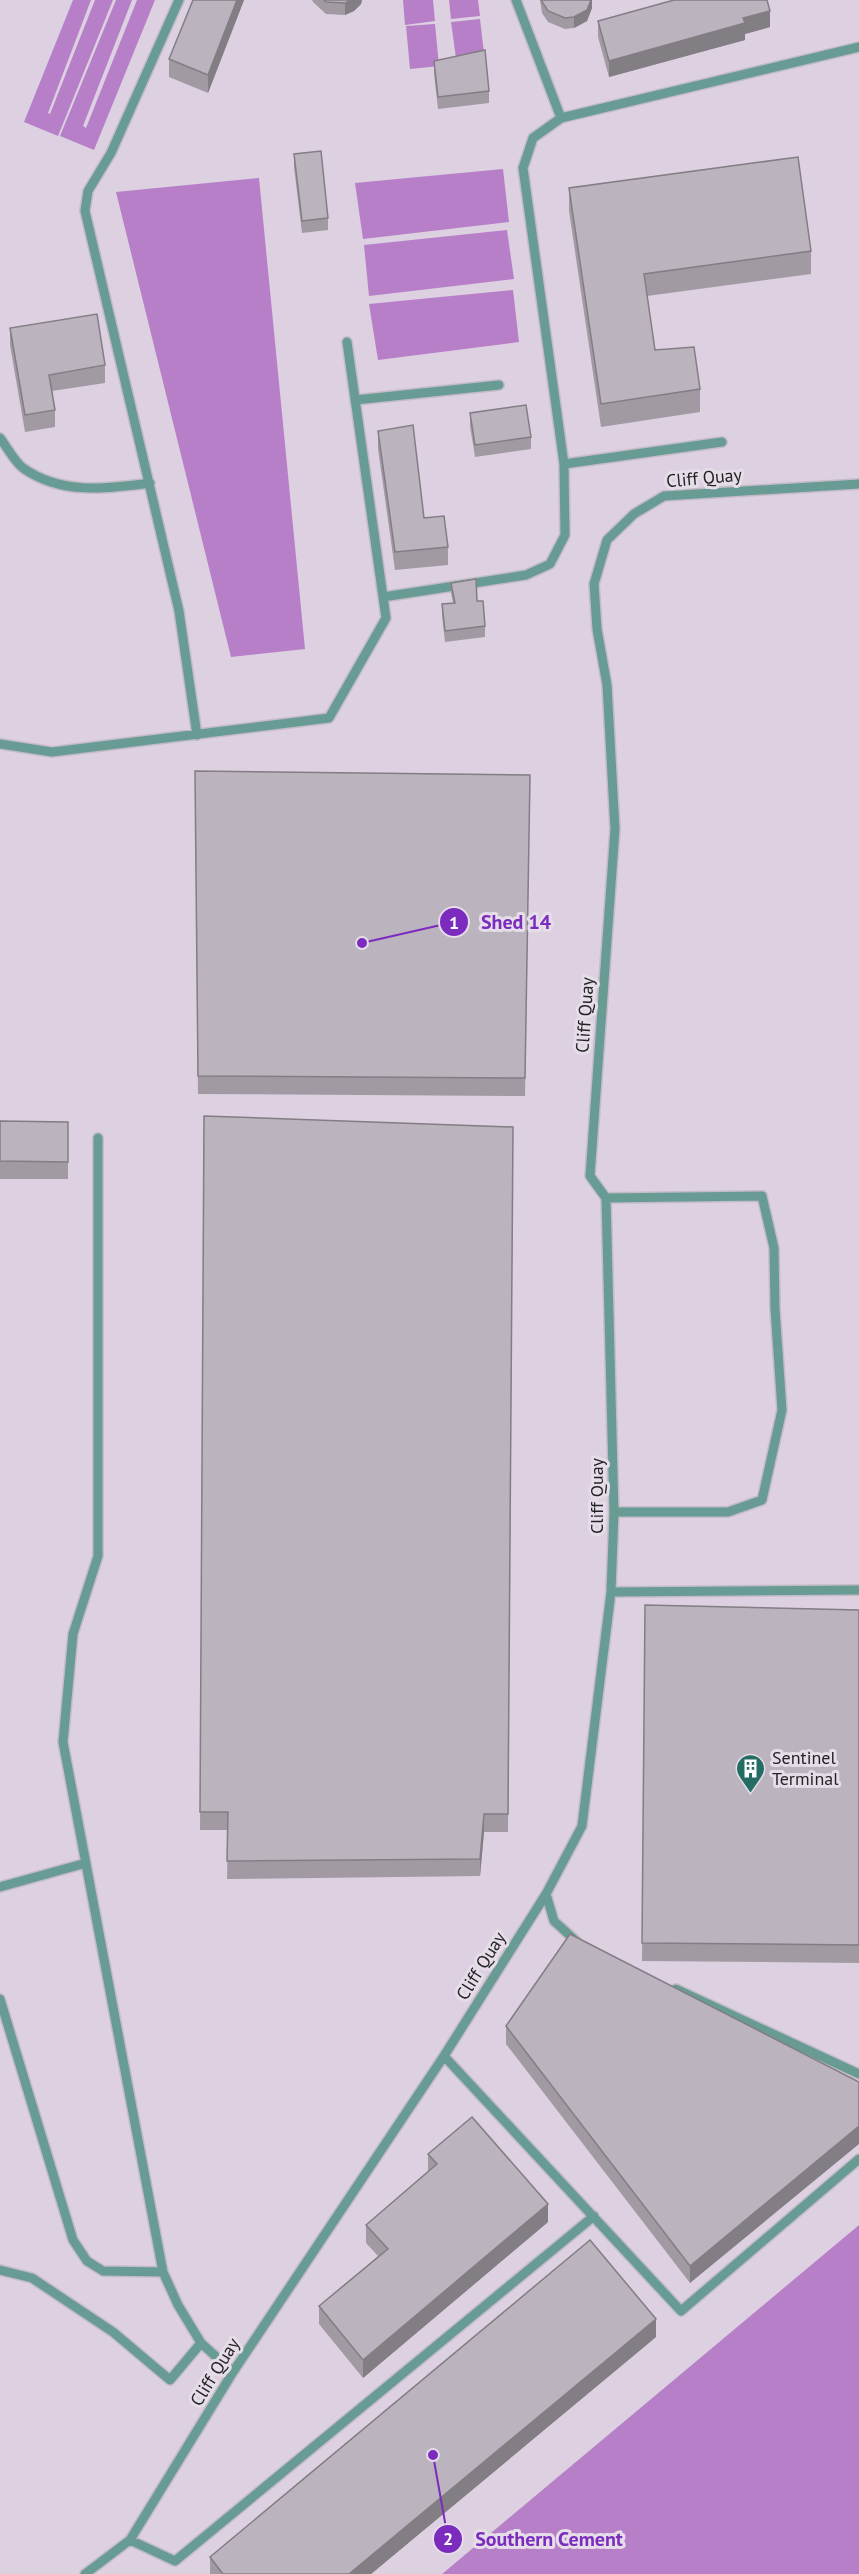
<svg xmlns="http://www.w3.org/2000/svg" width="859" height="2574" viewBox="0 0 859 2574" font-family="'PT Sans',sans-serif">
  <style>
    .built { fill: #dcd0e1 }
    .water { fill: #b77fc8 }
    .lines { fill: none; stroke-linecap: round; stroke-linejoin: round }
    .lane-casing { stroke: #c3bcc5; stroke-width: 12 }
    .lane { stroke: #699b95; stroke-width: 9 }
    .wall { fill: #a19aa3 }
    .shaded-wall { fill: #837d84 }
    .building { fill: #bbb3bd; stroke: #837d84; stroke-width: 1.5 }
    .labels { text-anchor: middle; stroke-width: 6; stroke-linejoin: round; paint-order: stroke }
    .street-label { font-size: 18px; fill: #262327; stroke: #e5dde8 }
    .poi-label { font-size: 18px; fill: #262327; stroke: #e5dde8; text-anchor: start }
    .leader { fill: none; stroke: #7b2cbf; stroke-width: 2 }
    .callout-dot { fill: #7b2cbf; stroke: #e5dde8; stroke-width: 2 }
    .mark-label { font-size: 18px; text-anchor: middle; font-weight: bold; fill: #fff }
    .callout-label { font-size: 20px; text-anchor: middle; font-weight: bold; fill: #7b2cbf; stroke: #e5dde8; stroke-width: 6; stroke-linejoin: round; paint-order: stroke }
  </style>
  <rect width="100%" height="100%" fill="#e5dde8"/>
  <path class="built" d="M 0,0 L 859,0 L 859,2225 L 442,2574 L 0,2574 Z"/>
  <path class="water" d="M 73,0 L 91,0 L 48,113 L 50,114 L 95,0 L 113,0 L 58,136 L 24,122 Z
    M 116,0 L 132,0 L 83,126 L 86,128 L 137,0 L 155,0 L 94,150 L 60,136 Z
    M 403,0 L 433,0 L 435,21 L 405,25 Z
    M 449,0 L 478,0 L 480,16 L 451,19 Z
    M 480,19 L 485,62 L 457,65 L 451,22 Z
    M 435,24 L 439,66 L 410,69 L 406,26 Z
    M 503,169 L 509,222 L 363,239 L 355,183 Z
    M 259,178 L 305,649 L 231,657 L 116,192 Z
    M 507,230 L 514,279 L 369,296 L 364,245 Z
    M 513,290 L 519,342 L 378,360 L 369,304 Z
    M 859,2225 L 859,2574 L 442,2574 Z"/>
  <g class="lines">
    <defs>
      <path id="lane" d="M 179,0 L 111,153 L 88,191 L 85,211 L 179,611 L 197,735
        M 516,0 L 561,118
        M 355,400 L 499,385
        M 0,438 C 7,447 14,461 23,468 C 61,495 107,489 150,483
        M 564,464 L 722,442
        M 383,597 L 526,575 L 550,564 L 565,535 L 564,464 L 523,168 L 533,138 L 561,118 L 859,47
        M 0,744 L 52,752 L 329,718 L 386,618 L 347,342
        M 98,1138 L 98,1556 L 73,1634 L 63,1742 L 163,2272 L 178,2305 L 201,2343 L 233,2372
        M 606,1198 L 762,1196 L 774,1248 L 775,1309 L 782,1410 L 762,1500 L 728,1512 L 614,1512
        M 611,1592 L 859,1590
        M 0,1887 L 86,1863
        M 546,1894 L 554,1921 L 577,1942
        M 676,1989 L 859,2074
        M 0,1999 L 73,2240 L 87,2261 L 103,2271 L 163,2272
        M 444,2056 L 681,2311 L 859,2159
        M 0,2270 L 32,2278 L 113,2332 L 170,2380 L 201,2343
        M 130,2540 L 175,2561 L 594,2216
        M 85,2574 L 130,2540 L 233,2372 L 444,2056 L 546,1894 L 582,1826 L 611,1592 L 614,1512 L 606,1198 L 590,1176 L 615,829 L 607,685 L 597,629 L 594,584 L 607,540 L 634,514 L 664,496 L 859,484"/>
    </defs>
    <use href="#lane" class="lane-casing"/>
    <use href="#lane" class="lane"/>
  </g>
  <path class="wall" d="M 193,0 L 244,0 L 208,93 L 169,77 L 169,59 Z
    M 312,0 L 362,0 L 361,4 L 354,11 L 345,15 L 326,14 L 313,2 Z
    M 540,0 L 592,0 L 592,8 L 587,21 L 574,28 L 565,29 L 548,22 L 542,13 Z
    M 598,21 L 770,27 L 745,34 L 745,40 L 609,77 L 598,37 Z
    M 434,61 L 489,91 L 489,103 L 438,109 L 434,73 Z
    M 294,154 L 328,218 L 328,230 L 302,233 L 294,167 Z
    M 569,188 L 811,251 L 811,274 L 647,296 L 655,350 L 700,389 L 700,412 L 601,427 L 569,211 Z
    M 10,328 L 105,365 L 105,383 L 52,391 L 55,410 L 55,427 L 25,432 L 10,345 Z
    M 470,413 L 531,437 L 531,449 L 475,457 L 470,426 Z
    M 378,431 L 424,518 L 448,547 L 448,565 L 395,570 L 378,449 Z
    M 451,583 L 477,601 L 485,626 L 485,637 L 445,642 L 442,615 L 442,604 L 453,603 L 451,593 Z
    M 195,771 L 530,775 L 525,1096 L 198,1094 Z
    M 204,1116 L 513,1127 L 508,1832 L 484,1832 L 480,1876 L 227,1879 L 228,1830 L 200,1830 Z
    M 0,1121 L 68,1122 L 68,1179 L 0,1179 Z
    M 645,1605 L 859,1610 L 859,1963 L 642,1961 Z
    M 506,2026 L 859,2082 L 690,2283 L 506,2044 Z
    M 428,2154 L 548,2222 L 363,2378 L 319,2324 L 319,2306 L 378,2256 L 366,2243 L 366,2225 L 428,2171 Z
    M 656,2337 L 371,2574 L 210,2574 L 210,2557 Z"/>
  <path class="shaded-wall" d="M 237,0 L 244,0 L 208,93 L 208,75 Z
    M 351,0 L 362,0 L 361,4 L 354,11 L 345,15 L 345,3 Z
    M 591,0 L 592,0 L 592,8 L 587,21 L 574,28 L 574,17 Z
    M 770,11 L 770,27 L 745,34 L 745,40 L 609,77 L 609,61 L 743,18 Z
    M 484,1814 L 484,1832 L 480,1876 L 480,1859 Z
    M 859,2126 L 859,2144 L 690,2283 L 690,2266 Z
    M 548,2204 L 548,2222 L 363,2378 L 363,2360 Z
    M 656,2319 L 656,2337 L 371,2574 L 349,2574 Z"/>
  <path class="building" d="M 193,0 L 237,0 L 208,75 L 169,59 Z
    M 324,0 L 351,0 L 345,3 L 326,2 Z
    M 541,0 L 591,0 L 587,10 L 574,17 L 565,18 L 548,11 Z
    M 674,0 L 767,0 L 770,11 L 743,18 L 745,23 L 609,61 L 598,21 Z
    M 485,50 L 489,91 L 438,97 L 434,61 Z
    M 321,151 L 328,218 L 302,221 L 294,154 Z
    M 798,157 L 811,251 L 644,274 L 655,350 L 694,347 L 700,389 L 601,404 L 569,188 Z
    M 97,314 L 105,365 L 49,375 L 55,410 L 25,415 L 10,328 Z
    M 526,405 L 531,437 L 475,445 L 470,413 Z
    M 413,425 L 424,518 L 444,516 L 448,547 L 395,552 L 378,431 Z
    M 476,579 L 477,601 L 483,601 L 485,626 L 445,631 L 442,604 L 455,603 L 451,583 Z
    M 195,771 L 530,775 L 525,1078 L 198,1076 Z
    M 204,1116 L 513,1127 L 508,1814 L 484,1814 L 480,1859 L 227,1861 L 228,1812 L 200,1812 Z
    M 0,1121 L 68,1122 L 68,1162 L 0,1161 Z
    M 645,1605 L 859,1610 L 859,1945 L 642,1943 Z
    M 570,1934 L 859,2082 L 859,2126 L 690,2266 L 506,2026 Z
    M 472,2117 L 548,2204 L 363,2360 L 319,2306 L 388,2249 L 366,2225 L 437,2164 L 428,2154 Z
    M 590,2240 L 656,2319 L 349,2574 L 223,2574 L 210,2557 Z"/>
  <defs>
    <symbol id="building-pin" viewBox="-11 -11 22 30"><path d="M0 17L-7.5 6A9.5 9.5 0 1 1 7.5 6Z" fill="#246d65" stroke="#e5dde8"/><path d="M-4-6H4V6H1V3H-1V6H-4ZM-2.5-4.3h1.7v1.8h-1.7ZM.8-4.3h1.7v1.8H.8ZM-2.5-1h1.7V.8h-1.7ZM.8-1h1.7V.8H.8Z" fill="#fff"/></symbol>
  </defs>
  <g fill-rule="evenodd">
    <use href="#building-pin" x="734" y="1752" width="33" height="45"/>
  </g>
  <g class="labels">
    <g class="street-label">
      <text transform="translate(704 478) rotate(-5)" y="6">Cliff Quay</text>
      <text transform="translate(585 1015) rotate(-86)" y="6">Cliff Quay</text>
      <text transform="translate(597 1496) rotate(-90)" y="6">Cliff Quay</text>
      <text transform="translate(481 1966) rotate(-58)" y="6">Cliff Quay</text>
      <text transform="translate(215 2372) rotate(-58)" y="6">Cliff Quay</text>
    </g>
    <g class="poi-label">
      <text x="772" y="1764">Sentinel<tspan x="772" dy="21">Terminal</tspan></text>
    </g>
  </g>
  <path class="leader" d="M362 943L454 922M433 2455L448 2539"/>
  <g class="callout-dot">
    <circle cx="362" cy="943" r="6"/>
    <circle cx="433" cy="2455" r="6"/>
    <circle cx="454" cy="922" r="15"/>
    <circle cx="448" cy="2539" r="15"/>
  </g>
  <g class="mark-label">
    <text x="454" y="929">1</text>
    <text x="448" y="2545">2</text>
  </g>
  <g class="callout-label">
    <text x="516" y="929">Shed 14</text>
    <text x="549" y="2546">Southern Cement</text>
  </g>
</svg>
